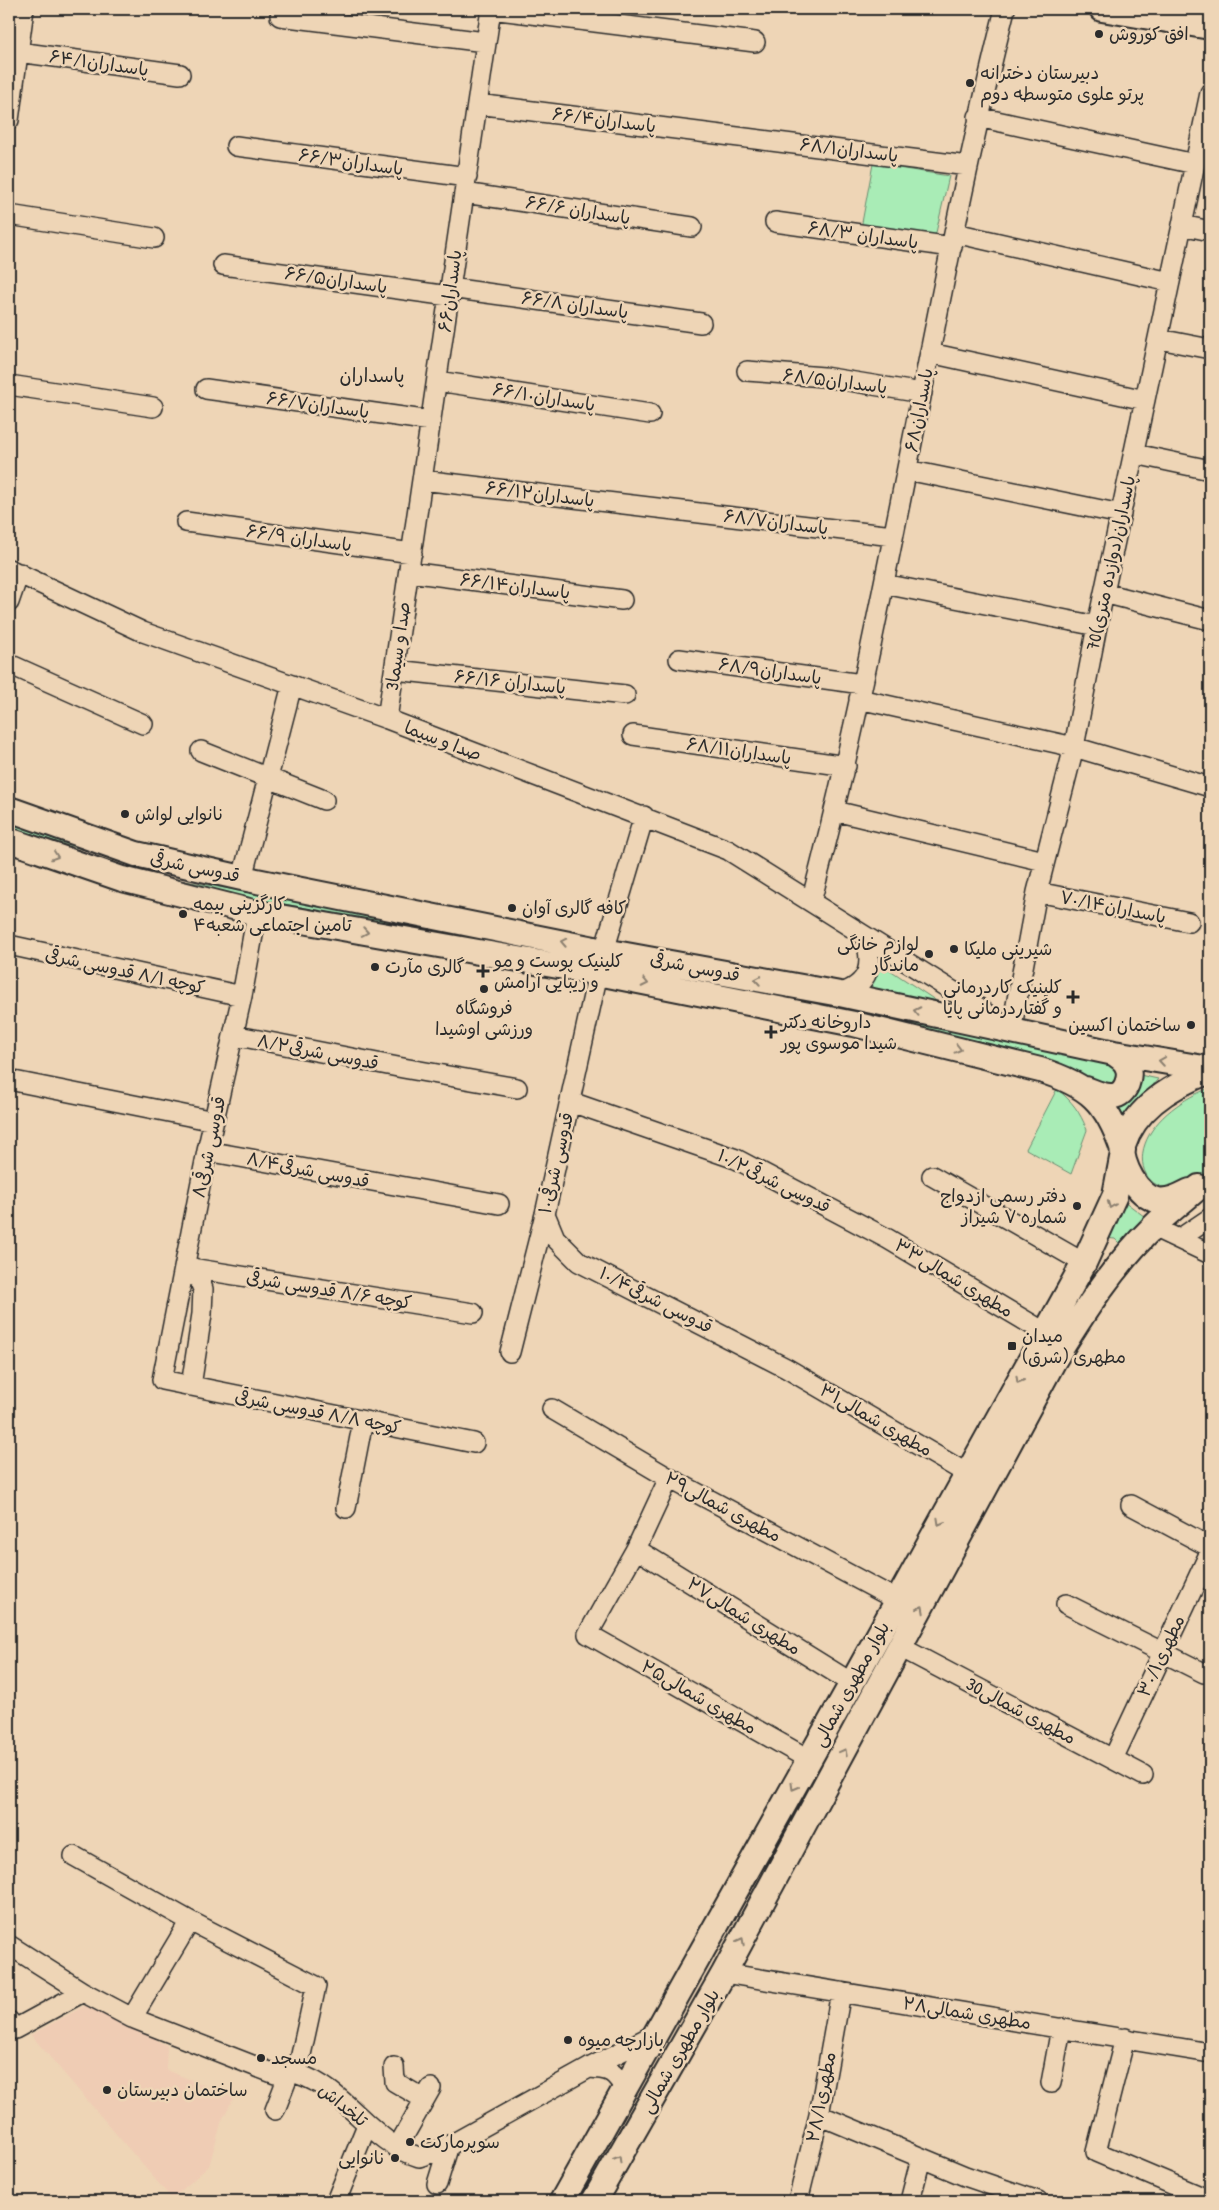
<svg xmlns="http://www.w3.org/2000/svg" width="1219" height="2210" viewBox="0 0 1219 2210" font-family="'Patrick Hand','Playpen Sans Arabic',sans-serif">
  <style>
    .built { fill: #efccb4 }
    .green { fill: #a9ecb6; stroke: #6a8c70 }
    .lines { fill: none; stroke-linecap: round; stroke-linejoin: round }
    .minor-casing { stroke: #2b2b2b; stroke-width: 22 }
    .major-casing { stroke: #2b2b2b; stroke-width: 28 }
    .minor { stroke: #eed5b6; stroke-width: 19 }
    .major { stroke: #eed5b6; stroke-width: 24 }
    .oneway { stroke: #8c8070 }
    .poi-dot { fill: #2b2b2b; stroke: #eed5b6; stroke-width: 2 }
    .labels { text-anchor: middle; stroke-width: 5; stroke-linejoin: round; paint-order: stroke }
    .poi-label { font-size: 18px; fill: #2b2b2b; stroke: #eed5b6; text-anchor: start }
    .street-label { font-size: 18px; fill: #2b2b2b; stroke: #eed5b6 }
    .neighbourhood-label { font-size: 19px; fill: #2b2b2b; stroke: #eed5b6 }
  </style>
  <rect width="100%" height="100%" fill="#eed5b6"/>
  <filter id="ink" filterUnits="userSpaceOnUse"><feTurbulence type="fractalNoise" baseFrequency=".02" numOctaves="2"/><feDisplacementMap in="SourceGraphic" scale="10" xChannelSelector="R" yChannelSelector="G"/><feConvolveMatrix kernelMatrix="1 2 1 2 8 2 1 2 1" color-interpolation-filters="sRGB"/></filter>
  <g filter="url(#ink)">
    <path class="built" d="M 92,2002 L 167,2046 L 166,2070 L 234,2097 L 222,2120 L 209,2166 L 172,2199 L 31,2035 Z"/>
    <path class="green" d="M 873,164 L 949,176 L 935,237 L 861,228 Z
      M 9,821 L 125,856 L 123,862 C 86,849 47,840 9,827 Z
      M 162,877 L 344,909 L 699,978 L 698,982 L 162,881 Z
      M 878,962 L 938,1002 L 937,1003 L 867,990 Z
      M 728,986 L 817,998 L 988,1038 L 1082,1053 L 1116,1061 L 1119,1088 L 1073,1075 L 1006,1049 L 918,1027 L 727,990 Z
      M 1135,1074 L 1158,1079 L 1125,1119 L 1117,1105 Z
      M 1210,1088 L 1210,1171 C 1200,1176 1190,1183 1179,1186 C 1151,1194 1136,1169 1145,1144 C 1154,1118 1185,1097 1210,1088 Z
      M 1057,1089 C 1072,1101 1080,1112 1087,1130 L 1071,1174 L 1026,1149 Z
      M 1124,1201 L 1149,1220 L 1124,1248 L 1115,1239 L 1105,1238 Z"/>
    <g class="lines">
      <defs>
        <path id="minor" d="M 491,9 L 755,42
          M 280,16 L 485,42
          M 18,52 L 180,74
          M 477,104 L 968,166
          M 978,117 L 1195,164
          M 9,120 L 24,9
          M 236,146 L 467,177
          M 464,193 L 692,227
          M 9,215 L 154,238
          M 775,222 L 952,247
          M 1182,225 L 1210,231
          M 955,233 L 1170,282
          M 223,265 L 449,296
          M 450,288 L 701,323
          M 1159,339 L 1210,349
          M 930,353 L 1145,400
          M 747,371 L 824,377 L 922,393
          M 437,381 L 650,414
          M 9,385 L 153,407
          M 206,389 L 431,421
          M 1135,454 L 1210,470
          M 907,470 L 1121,514
          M 422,480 L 893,536
          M 186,522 L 412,553
          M 9,569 L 143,632 L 387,719 L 728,850 L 975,1005 L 1011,1032 L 1037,892 L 1074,747 L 1097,626 L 1210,93
          M 409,572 L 622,600
          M 884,584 L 1097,626
          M 1104,593 L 1210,620
          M 9,602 L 19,573
          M 679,659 L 862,684
          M 9,664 L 143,724
          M 395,670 L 625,695
          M 859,699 L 1074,747 L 1210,787
          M 387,719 L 491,9
          M 633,735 L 846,766
          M 201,751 L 324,800
          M 835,811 L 1044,861
          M 242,878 L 292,685
          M 1037,892 L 1189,922
          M 811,902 C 889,607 931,304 1005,9
          M 257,913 L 242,996 L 207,1151 L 162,1380 L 474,1443
          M 9,945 L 242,996
          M 604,951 L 644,816
          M 840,994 C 871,983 873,965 865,936
          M 233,1035 L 403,1068 L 517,1088
          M 9,1080 L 214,1121
          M 571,1102 L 736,1159 L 888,1239 L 1046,1333
          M 207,1151 L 499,1204
          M 932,1176 L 1084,1263
          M 545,1214 L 555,1238 L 579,1262 L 786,1368 L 966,1473
          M 1153,1227 L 1210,1254
          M 1179,1239 L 1210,1218
          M 185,1267 L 473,1313
          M 510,1352 L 545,1214 L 598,973
          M 191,1386 L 202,1314 L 203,1289 L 194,1268
          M 552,1409 L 669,1478 L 897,1600
          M 669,1478 L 636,1549 L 588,1634 L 810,1760
          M 1131,1505 L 1210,1547
          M 346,1508 L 363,1421
          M 636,1549 L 852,1683
          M 1066,1604 L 1204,1673
          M 900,1647 L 1143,1775
          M 1113,1759 L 1210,1552
          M 74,1856 L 190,1921 L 132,2018
          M 190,1921 L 316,1986 L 297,2073
          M 9,1945 L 83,1992 L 132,2018 L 275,2074 C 282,2074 292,2072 298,2074 C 347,2090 370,2142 419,2157 L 443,2149 L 589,2068 L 657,2033
          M 724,1973 L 1210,2053
          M 9,2021 L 15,2029 L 83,1992
          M 1125,2038 L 1096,2152 L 1207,2199
          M 394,2067 L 395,2082 L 424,2099
          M 589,2068 C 610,2069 614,2071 625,2089
          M 1051,2083 L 1061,2028
          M 275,2110 L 289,2074
          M 819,2115 L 965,2176 L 1038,2201
          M 397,2148 L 431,2088
          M 437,2184 L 449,2145
          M 336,2201 L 367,2125
          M 798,2201 L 819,2115 L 841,1992
          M 910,2201 L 921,2158"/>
        <path id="major" d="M 1102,9 L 1210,27
          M 9,809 L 136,854 L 242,878 L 604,951 L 840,994 L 1114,1053 L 1210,1069
          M 9,840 L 122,879 L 257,913 L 598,973 L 854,1024 L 1040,1070 C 1088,1085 1107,1101 1123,1150
          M 1086,1089 C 1094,1092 1104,1097 1113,1096 C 1126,1095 1133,1075 1126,1064 C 1124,1060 1118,1056 1114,1053
          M 1190,1191 C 1180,1196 1169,1202 1157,1200 C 1139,1198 1119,1163 1123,1146 C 1135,1107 1175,1084 1210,1071
          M 562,2201 L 852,1683 L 1084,1263 L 1115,1195 L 1122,1158
          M 594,2201 L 724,1973 L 1053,1362 C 1082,1314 1113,1266 1153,1227 C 1167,1213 1183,1201 1199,1187"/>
      </defs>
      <use href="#minor" class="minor-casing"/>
      <use href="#major" class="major-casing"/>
      <use href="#minor" class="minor"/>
      <use href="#major" class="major"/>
    </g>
    <defs><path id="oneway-chevron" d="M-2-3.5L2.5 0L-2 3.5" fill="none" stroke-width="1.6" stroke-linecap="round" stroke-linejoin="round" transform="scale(1.25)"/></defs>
    <g class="oneway">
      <use href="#oneway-chevron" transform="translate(55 856) rotate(19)"/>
      <use href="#oneway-chevron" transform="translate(365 932) rotate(10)"/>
      <use href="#oneway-chevron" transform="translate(564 942) rotate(-169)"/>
      <use href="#oneway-chevron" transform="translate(758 980) rotate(-170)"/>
      <use href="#oneway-chevron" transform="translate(645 983) rotate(12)"/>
      <use href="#oneway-chevron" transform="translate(917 1011) rotate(-168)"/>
      <use href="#oneway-chevron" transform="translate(958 1049) rotate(14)"/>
      <use href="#oneway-chevron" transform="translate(1162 1061) rotate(-171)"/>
      <use href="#oneway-chevron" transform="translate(1111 1205) rotate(111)"/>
      <use href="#oneway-chevron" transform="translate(1019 1380) rotate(120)"/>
      <use href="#oneway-chevron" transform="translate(940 1522) rotate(119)"/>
      <use href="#oneway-chevron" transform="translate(921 1609) rotate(-62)"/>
      <use href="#oneway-chevron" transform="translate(844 1752) rotate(-62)"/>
      <use href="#oneway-chevron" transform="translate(794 1787) rotate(120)"/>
      <use href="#oneway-chevron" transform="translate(741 1941) rotate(-62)"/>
      <use href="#oneway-chevron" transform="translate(618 2159) rotate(-60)"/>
    </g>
  </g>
  <g class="poi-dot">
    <circle cx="1099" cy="34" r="5"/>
    <circle cx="970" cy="83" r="5"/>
    <circle cx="125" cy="814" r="5"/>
    <circle cx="512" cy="908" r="5"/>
    <circle cx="183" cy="914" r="5"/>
    <circle cx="954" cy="949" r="5"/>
    <circle cx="929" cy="954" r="5"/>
    <circle cx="375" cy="967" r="5"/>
    <path d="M480.5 963.5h5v5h5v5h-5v5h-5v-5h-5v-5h5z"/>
    <circle cx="484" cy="989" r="5"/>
    <path d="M1070.5 989.5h5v5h5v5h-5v5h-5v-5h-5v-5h5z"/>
    <circle cx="1191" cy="1025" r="5"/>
    <path d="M768.5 1024.5h5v5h5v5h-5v5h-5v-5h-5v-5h5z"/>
    <circle cx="1077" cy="1206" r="5"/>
    <rect x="1007" y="1341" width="10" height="10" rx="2.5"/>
    <circle cx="568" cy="2040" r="5"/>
    <circle cx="261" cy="2058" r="5"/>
    <circle cx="107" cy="2090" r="5"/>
    <circle cx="410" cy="2142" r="5"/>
    <circle cx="395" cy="2158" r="5"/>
  </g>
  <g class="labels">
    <g class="poi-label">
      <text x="1109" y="40">افق کوروش</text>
      <text x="980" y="79">دبیرستان دخترانه<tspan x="980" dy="21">پرتو علوی متوسطه دوم</tspan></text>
      <text x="135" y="820">نانوایی لواش</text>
      <text x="193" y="910">کارگزینی بیمه<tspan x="193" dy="21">تامین اجتماعی شعبه۴</tspan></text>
      <text x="522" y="914">کافه گالری آوان</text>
      <text x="919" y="950" text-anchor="end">لوازم خانگی<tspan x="919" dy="21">ماندگار</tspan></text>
      <text x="964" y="955">شیرینى ملیکا</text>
      <text x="494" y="967">کلینیک پوست و مو<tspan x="494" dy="21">و زیبایی آرامش</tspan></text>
      <text x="385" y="973">گالری مآرت</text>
      <text x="1062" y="993" text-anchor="end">کلینیک کاردرمانی<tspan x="1062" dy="21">و گفتاردرمانی پایا</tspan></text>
      <text x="484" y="1014" text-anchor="middle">فروشگاه<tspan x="484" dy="21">ورزشی اوشیدا</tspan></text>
      <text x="781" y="1028">داروخانه دکتر<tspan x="781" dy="21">شیدا موسوی پور</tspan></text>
      <text x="1181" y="1031" text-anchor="end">ساختمان اکسین</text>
      <text x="1067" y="1202" text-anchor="end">دفتر رسمی ازدواج<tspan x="1067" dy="21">شماره ۷ شیراز</tspan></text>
      <text x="1022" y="1342">میدان<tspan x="1022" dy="21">مطهری (شرق)</tspan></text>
      <text x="578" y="2046">بازارچه میوه</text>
      <text x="271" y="2064">مسجد</text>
      <text x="117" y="2096">ساختمان دبیرستان</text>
      <text x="420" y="2148">سوپرمارکت</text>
      <text x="385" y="2164" text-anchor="end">نانوایی</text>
    </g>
    <g class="street-label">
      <text transform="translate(99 63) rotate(8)" y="6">پاسداران۶۴/۱</text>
      <text transform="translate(604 120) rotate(7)" y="6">پاسداران۶۶/۴</text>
      <text transform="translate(849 150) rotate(7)" y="6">پاسداران۶۸/۱</text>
      <text transform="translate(351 162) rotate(8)" y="6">پاسداران۶۶/۳</text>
      <text transform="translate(578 210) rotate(9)" y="6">پاسداران ۶۶/۶</text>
      <text transform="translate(863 235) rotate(8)" y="6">پاسداران ۶۸/۳</text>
      <text transform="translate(336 280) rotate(8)" y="6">پاسداران۶۶/۵</text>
      <text transform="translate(450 291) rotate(-82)" y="6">پاسداران۶۶</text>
      <text transform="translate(575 305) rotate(8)" y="6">پاسداران ۶۶/۸</text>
      <text transform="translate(835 381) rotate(7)" y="6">پاسداران۶۸/۵</text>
      <text transform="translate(544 397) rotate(9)" y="6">پاسداران۶۶/۱۰</text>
      <text transform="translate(318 405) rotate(8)" y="6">پاسداران۶۶/۷</text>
      <text transform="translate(919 410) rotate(-79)" y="6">پاسداران۶۸</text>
      <text transform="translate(540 494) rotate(7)" y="6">پاسداران۶۶/۱۲</text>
      <text transform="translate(776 522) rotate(7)" y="6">پاسداران۶۸/۷</text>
      <text transform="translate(299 538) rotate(8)" y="6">پاسداران ۶۶/۹</text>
      <text transform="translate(1111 563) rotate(-78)" y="6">70پاسداران(دوازده متری)</text>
      <text transform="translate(515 586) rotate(7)" y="6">پاسداران۶۶/۱۴</text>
      <text transform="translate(398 646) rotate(-82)" y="6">3صدا و سیما</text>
      <text transform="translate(770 671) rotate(8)" y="6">پاسداران۶۸/۹</text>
      <text transform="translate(510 682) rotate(6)" y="6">پاسداران ۶۶/۱۶</text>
      <text transform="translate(443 741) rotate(21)" y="6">صدا و سیما</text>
      <text transform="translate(739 751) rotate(8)" y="6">پاسداران۶۸/۱۱</text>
      <text transform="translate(195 867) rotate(12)" y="6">قدوسی شرقی</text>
      <text transform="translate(1113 907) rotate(11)" y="6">پاسداران۷۰/۱۴</text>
      <text transform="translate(695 967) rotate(11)" y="6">قدوسی شرقی</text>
      <text transform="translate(125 971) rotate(12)" y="6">کوچه ۸/۱ قدوسی شرقی</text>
      <text transform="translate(318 1052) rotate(11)" y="6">قدوسی شرقی۸/۲</text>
      <text transform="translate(209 1147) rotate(-78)" y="6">قدوسی شرقی۸</text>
      <text transform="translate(556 1163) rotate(-77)" y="6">قدوسی شرقی۱۰</text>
      <text transform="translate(308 1170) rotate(11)" y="6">قدوسی شرقی۸/۴</text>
      <text transform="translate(774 1181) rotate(26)" y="6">قدوسی شرقی۱۰/۲</text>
      <text transform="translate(954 1278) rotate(31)" y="6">مطهرى شمالى۳۳</text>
      <text transform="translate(329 1290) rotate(9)" y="6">کوچه ۸/۶ قدوسی شرقی</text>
      <text transform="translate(656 1300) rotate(27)" y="6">قدوسی شرقی۱۰/۴</text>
      <text transform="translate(318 1412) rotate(11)" y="6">کوچه ۸/۸ قدوسی شرقی</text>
      <text transform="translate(876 1420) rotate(30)" y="6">مطهرى شمالى۳۱</text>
      <text transform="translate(723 1507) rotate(28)" y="6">مطهرى شمالى۲۹</text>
      <text transform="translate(744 1616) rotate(32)" y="6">مطهرى شمالى۲۷</text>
      <text transform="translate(1161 1656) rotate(-65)" y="6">مطهری۳۰/۱</text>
      <text transform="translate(851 1684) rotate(-61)" y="6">بلوار مطهرى شمالى</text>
      <text transform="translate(699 1697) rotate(30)" y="6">مطهرى شمالى۲۵</text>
      <text transform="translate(1021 1711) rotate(28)" y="6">مطهرى شمالى30</text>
      <text transform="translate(967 2013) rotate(9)" y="6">مطهرى شمالى۲۸</text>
      <text transform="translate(680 2051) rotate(-60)" y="6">بلوار مطهرى شمالى</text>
      <text transform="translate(821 2097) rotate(-79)" y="6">مطهری۲۸/۱</text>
      <text transform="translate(343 2105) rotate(39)" y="6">تلخداش</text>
    </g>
    <g class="neighbourhood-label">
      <text x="372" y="382">پاسداران</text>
    </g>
  </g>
  <rect width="1219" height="2210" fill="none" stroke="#eed5b6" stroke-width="30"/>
  <rect x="15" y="15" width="1189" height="2180" fill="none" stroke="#2b2b2b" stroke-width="2" filter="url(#ink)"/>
</svg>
